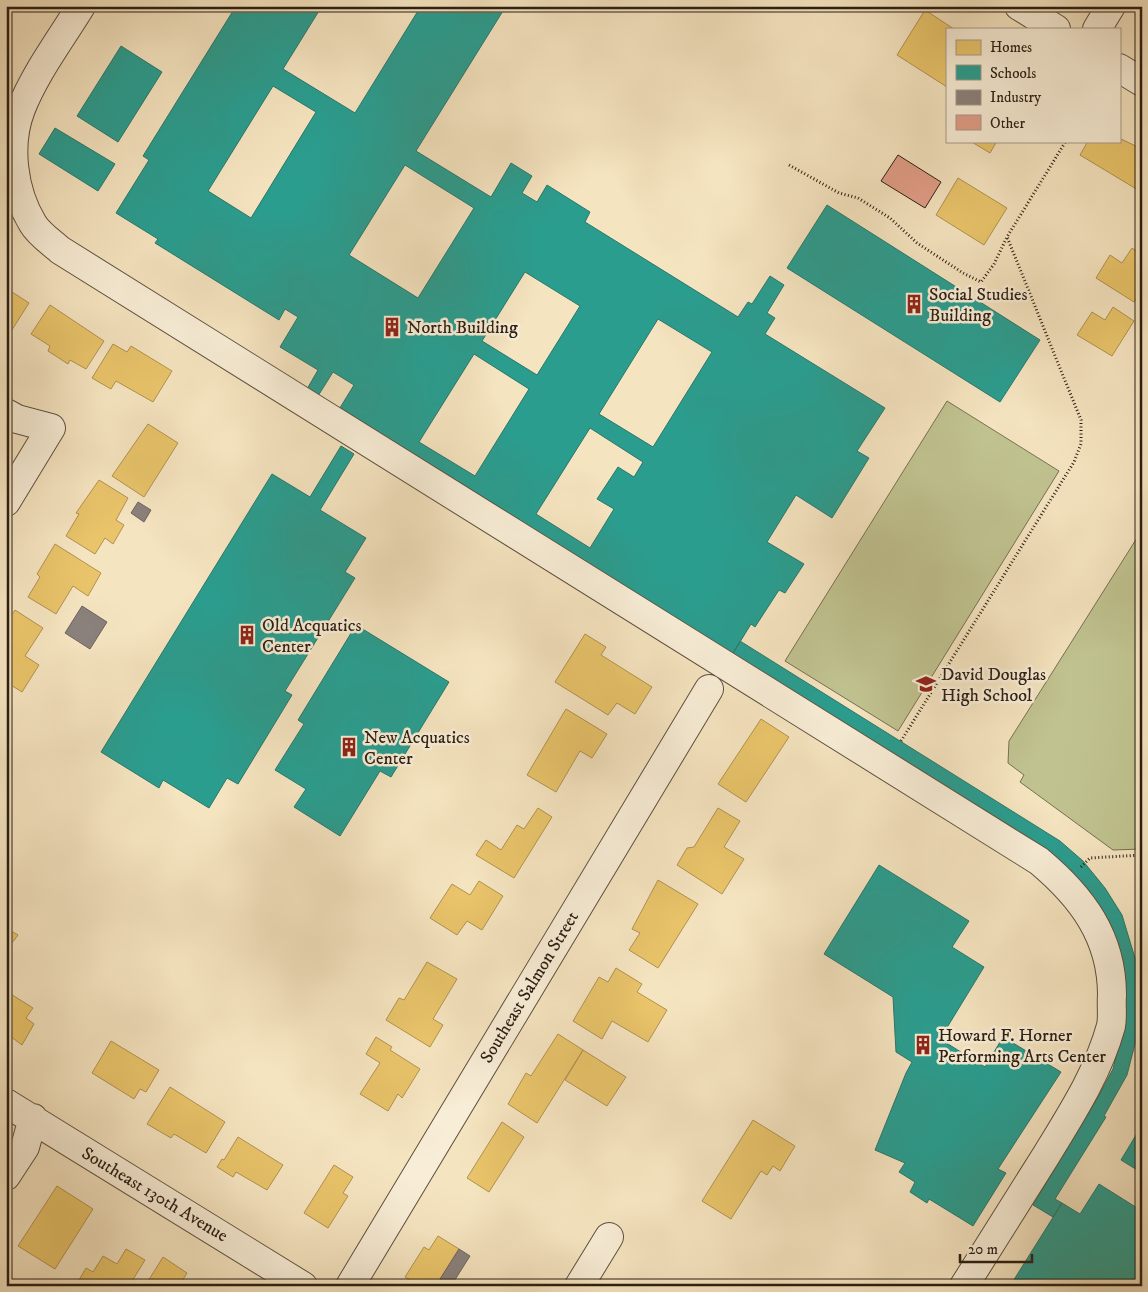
<svg xmlns="http://www.w3.org/2000/svg" width="1148" height="1292" viewBox="0 0 1148 1292" font-family="'IM FELL DW Pica',serif">
  <style>
    .green { fill: #c0c390; stroke: #767052 }
    .homes { fill: #e9c46a; stroke: #b09250 }
    .schools { fill: #2a9d8f; stroke: #2a776a; fill-rule: evenodd }
    .industry { fill: #8a817c; stroke: #6e635c }
    .building { fill: #e19d87; stroke: #2b1e13 }
    .lines { fill: none; stroke-linecap: round; stroke-linejoin: round }
    .minor-casing { stroke: #5e503e; stroke-width: 30 }
    .path { stroke: #2b1e13; stroke-width: 3; stroke-dasharray: 1 2.5; stroke-linecap: butt }
    .minor { stroke: #f8edd6; stroke-width: 28 }
    .labels { text-anchor: middle; stroke-width: 5; stroke-linejoin: round; paint-order: stroke }
    .poi-label { font-size: 18px; fill: #2b1e13; stroke: #f8edd6; text-anchor: start }
    .street-label { font-size: 18px; fill: #2b1e13; stroke: #f8edd6 }
  </style>
  <rect width="100%" height="100%" fill="#f5e4c0"/>
  <filter id="stains"><feTurbulence type="fractalNoise" baseFrequency=".004" numOctaves="4"/><feColorMatrix values="0 0 0 0 .2 0 0 0 0 .09 0 0 0 0 .02 0 0 0 .5 -.17"/></filter>
  <radialGradient id="worn" r=".72"><stop offset=".6" stop-color="#630" stop-opacity="0"/><stop offset="1" stop-color="#630" stop-opacity=".3"/></radialGradient>
  <path class="green" d="M 947,401 L 1059,471 L 898,731 L 785,661 Z
    M 1142,530 L 1142,849 L 1113,850 L 1020,782 L 1024,775 L 1008,763 L 1009,741 Z"/>
  <path class="homes" d="M 925,10 L 954,29 L 947,29 L 947,87 L 897,55 Z
    M 1121,139 L 1142,149 L 1142,184 L 1138,190 L 1080,155 L 1088,141 L 1119,141 Z
    M 970,141 L 997,141 L 990,153 Z
    M 958,178 L 1007,208 L 984,245 L 936,215 Z
    M 1132,248 L 1142,255 L 1142,289 L 1134,302 L 1096,278 L 1110,255 L 1122,263 Z
    M 6,288 L 29,303 L 10,333 L 6,331 Z
    M 50,305 L 104,341 L 86,369 L 70,360 L 68,364 L 48,351 L 50,346 L 31,334 Z
    M 1113,307 L 1134,321 L 1112,356 L 1077,335 L 1092,312 L 1105,320 Z
    M 113,344 L 127,352 L 131,346 L 172,371 L 153,402 L 116,381 L 111,389 L 92,378 Z
    M 148,424 L 178,443 L 144,497 L 112,476 Z
    M 99,480 L 128,498 L 116,520 L 124,525 L 113,544 L 105,538 L 95,554 L 66,536 L 79,514 L 76,513 Z
    M 55,544 L 101,573 L 88,596 L 73,586 L 56,614 L 28,597 L 40,577 L 37,574 Z
    M 15,610 L 43,628 L 25,656 L 39,665 L 22,692 L 6,682 L 6,624 Z
    M 585,634 L 606,647 L 601,655 L 652,687 L 635,714 L 617,703 L 608,715 L 555,682 Z
    M 566,709 L 607,734 L 592,758 L 580,751 L 556,792 L 527,775 Z
    M 761,719 L 789,737 L 746,802 L 718,784 Z
    M 538,808 L 552,817 L 514,878 L 476,855 L 486,840 L 501,850 L 517,825 L 524,829 Z
    M 718,808 L 740,821 L 724,847 L 744,859 L 722,894 L 677,865 L 687,848 L 694,847 Z
    M 658,880 L 698,904 L 658,968 L 629,950 L 640,933 L 632,929 Z
    M 479,881 L 503,896 L 482,930 L 467,921 L 457,935 L 430,918 L 452,884 L 470,895 Z
    M 6,928 L 18,935 L 6,951 Z
    M 427,962 L 457,979 L 433,1019 L 443,1025 L 430,1047 L 386,1020 L 399,998 L 404,1000 Z
    M 616,968 L 642,984 L 637,992 L 667,1010 L 648,1042 L 612,1021 L 602,1039 L 573,1021 L 599,977 L 608,982 Z
    M 6,991 L 33,1008 L 26,1018 L 34,1024 L 22,1045 L 6,1033 Z
    M 558,1034 L 583,1050 L 537,1123 L 508,1104 L 526,1073 L 531,1076 Z
    M 376,1037 L 392,1047 L 390,1050 L 420,1069 L 402,1098 L 398,1094 L 388,1111 L 360,1094 L 380,1063 L 366,1054 Z
    M 111,1041 L 159,1070 L 146,1092 L 140,1089 L 134,1099 L 92,1073 Z
    M 583,1050 L 626,1077 L 607,1106 L 565,1080 Z
    M 170,1087 L 225,1122 L 206,1153 L 174,1134 L 171,1138 L 147,1124 Z
    M 753,1120 L 795,1146 L 780,1171 L 773,1166 L 767,1175 L 761,1171 L 731,1219 L 702,1201 Z
    M 502,1122 L 524,1137 L 489,1192 L 467,1178 Z
    M 238,1137 L 283,1165 L 267,1190 L 236,1172 L 233,1177 L 217,1167 L 222,1159 L 224,1160 Z
    M 334,1165 L 353,1177 L 343,1193 L 348,1196 L 328,1228 L 304,1213 Z
    M 57,1186 L 93,1209 L 55,1269 L 18,1246 Z
    M 438,1236 L 459,1249 L 436,1286 L 419,1286 L 405,1277 L 424,1247 L 429,1250 Z
    M 126,1249 L 145,1260 L 129,1286 L 86,1286 L 79,1280 L 86,1268 L 93,1272 L 103,1256 L 117,1264 Z
    M 163,1257 L 187,1273 L 179,1286 L 145,1286 Z"/>
  <path class="schools" d="M 236,6 L 322,6 L 283,69 L 355,113 L 421,6 L 506,6 L 416,151 L 491,197 L 511,163 L 532,176 L 522,193 L 537,202 L 547,185 L 590,212 L 585,222 L 738,317 L 748,302 L 752,304 L 770,276 L 784,285 L 767,313 L 775,318 L 765,334 L 885,408 L 857,451 L 869,458 L 832,518 L 796,495 L 767,542 L 804,564 L 785,593 L 779,590 L 755,627 L 751,624 L 732,655 L 338,411 L 354,385 L 333,372 L 318,396 L 307,389 L 318,370 L 280,347 L 298,317 L 285,309 L 279,320 L 155,243 L 158,239 L 116,213 L 149,160 L 143,156 ZM 273,86 L 316,112 L 251,218 L 208,191 ZM 405,165 L 474,208 L 418,298 L 349,255 ZM 525,272 L 580,306 L 537,375 L 482,341 ZM 658,319 L 712,352 L 653,447 L 599,414 ZM 474,354 L 529,389 L 475,476 L 419,442 ZM 590,428 L 643,462 L 634,477 L 618,467 L 597,499 L 614,509 L 590,548 L 536,514 Z
    M 121,46 L 162,72 L 118,142 L 77,116 Z
    M 55,128 L 115,164 L 98,191 L 39,154 Z
    M 827,205 L 1040,340 L 1000,402 L 787,268 Z
    M 341,446 L 354,454 L 320,510 L 366,538 L 345,572 L 355,578 L 285,691 L 292,695 L 238,784 L 227,778 L 209,808 L 163,780 L 159,788 L 101,752 L 272,474 L 310,497 Z
    M 356,625 L 449,682 L 391,777 L 380,771 L 340,836 L 294,807 L 306,789 L 275,770 L 304,724 L 298,720 Z
    M 740,641 L 1060,841 L 1083,861 L 1105,888 L 1122,915 L 1138,968 L 1141,997 L 1137,1036 L 1127,1075 L 1104,1116 L 1106,1117 L 1055,1199 L 1062,1203 L 1053,1217 L 1033,1205 L 1097,1099 L 1113,1069 L 1122,1033 L 1087,890 L 1064,864 L 1033,842 L 732,655 Z
    M 879,865 L 969,921 L 952,947 L 984,967 L 940,1039 L 985,1067 L 1003,1037 L 1061,1072 L 998,1169 L 1006,1173 L 973,1226 L 929,1199 L 927,1203 L 910,1192 L 915,1182 L 899,1172 L 905,1163 L 875,1150 L 906,1073 L 912,1062 L 896,1052 L 893,997 L 824,954 Z
    M 1142,1125 L 1142,1173 L 1121,1160 Z
    M 1099,1184 L 1142,1211 L 1142,1286 L 1010,1286 L 1062,1203 L 1080,1214 Z"/>
  <path class="industry" d="M 138,502 L 151,510 L 144,522 L 131,513 Z
    M 82,606 L 107,622 L 90,649 L 65,633 Z
    M 459,1249 L 470,1256 L 451,1286 L 440,1279 Z"/>
  <path class="building" d="M 898,155 L 941,182 L 925,208 L 881,181 Z"/>
  <g class="lines">
    <defs>
      <path id="minor" d="M 81,6 C 61,39 35,73 21,109 C 7,145 13,191 33,224 C 39,234 51,242 60,250 L 1039,861 C 1082,897 1112,937 1112,995 C 1111,1005 1113,1016 1111,1026 C 1098,1073 1072,1113 1047,1154 C 1019,1198 992,1242 964,1286
        M 1019,6 L 1056,29
        M 1097,29 L 1111,6
        M 1119,68 L 1142,82
        M 6,413 L 17,419 L 51,428 L 6,502
        M 6,1103 L 303,1286
        M 6,1176 L 25,1147 L 33,1118
        M 350,1286 L 709,689
        M 579,1286 L 609,1237"/>
    </defs>
    <use href="#minor" class="minor-casing"/>
    <path class="path" d="M 789,165 L 839,193 L 858,198 L 890,218 L 917,243 L 963,273 L 981,282 L 994,264 L 1007,237
      M 901,741 L 1074,462 L 1081,444 L 1081,420 L 1007,237 L 1066,141
      M 1081,867 L 1090,858 L 1142,855"/>
    <use href="#minor" class="minor"/>
  </g>
  <defs>
    <symbol id="building-bare" viewBox="-9 -9 18 18"><path d="M-4-6H4V6H1V3H-1V6H-4ZM-2.5-4.3h1.7v1.8h-1.7ZM.8-4.3h1.7v1.8H.8ZM-2.5-1h1.7V.8h-1.7ZM.8-1h1.7V.8H.8Z" fill="#8f2418" stroke="#f8edd6" stroke-width="2.5" paint-order="stroke"/></symbol>
    <symbol id="school-bare" viewBox="-9 -9 18 18"><path d="M0-5L7-2L0 1L-7-2ZM-4 1L0 2.5L4 1V4Q0 6-4 4Z" fill="#8f2418" stroke="#f8edd6" stroke-width="2.5" paint-order="stroke"/></symbol>
  </defs>
  <g fill-rule="evenodd">
    <use href="#building-bare" x="900" y="290" width="28" height="28"/>
    <use href="#building-bare" x="378" y="313" width="28" height="28"/>
    <use href="#building-bare" x="233" y="621" width="28" height="28"/>
    <use href="#school-bare" x="912" y="670" width="28" height="28"/>
    <use href="#building-bare" x="335" y="733" width="28" height="28"/>
    <use href="#building-bare" x="909" y="1031" width="28" height="28"/>
  </g>
  <g class="labels">
    <g class="poi-label">
      <text x="929" y="300">Social Studies<tspan x="929" dy="21">Building</tspan></text>
      <text x="407" y="333">North Building</text>
      <text x="262" y="631">Old Acquatics<tspan x="262" dy="21">Center</tspan></text>
      <text x="941" y="680">David Douglas<tspan x="941" dy="21">High School</tspan></text>
      <text x="364" y="743">New Acquatics<tspan x="364" dy="21">Center</tspan></text>
      <text x="938" y="1041">Howard F. Horner<tspan x="938" dy="21">Performing Arts Center</tspan></text>
    </g>
    <g class="street-label">
      <text transform="translate(529 987) rotate(-59)" y="6">Southeast Salmon Street</text>
      <text transform="translate(155 1194) rotate(31)" y="6">Southeast 130th Avenue</text>
    </g>
  </g>
  <rect width="1148" height="1292" fill="none" stroke="#f5e4c0" stroke-width="25"/>
  <rect x="8" y="8" width="1133" height="1277" fill="none" stroke="#2b1e13" stroke-width="2.5"/>
  <rect x="12" y="12" width="1123" height="1267" fill="none" stroke="#2b1e13"/>
  <rect x="946" y="28" width="175" height="115" fill="#f8edd6" stroke="#a69a88"/>
  <rect x="956" y="40" width="25" height="15" fill="#e9c46a" stroke="#a69a88"/>
  <text x="990" y="52" font-size="15" fill="#2b1e13">Homes</text>
  <rect x="956" y="65" width="25" height="15" fill="#2a9d8f" stroke="#a69a88"/>
  <text x="990" y="78" font-size="15" fill="#2b1e13">Schools</text>
  <rect x="956" y="90" width="25" height="15" fill="#8a817c" stroke="#a69a88"/>
  <text x="990" y="102" font-size="15" fill="#2b1e13">Industry</text>
  <rect x="956" y="115" width="25" height="15" fill="#e19d87" stroke="#a69a88"/>
  <text x="990" y="128" font-size="15" fill="#2b1e13">Other</text>
  <path d="M960 1254v8h72v-8" fill="none" stroke="#2b1e13" stroke-width="2.5"/>
  <text x="968" y="1254" font-size="15" fill="#2b1e13" stroke="#f8edd6" stroke-width="4" paint-order="stroke">20 m</text>
  <rect width="100%" height="100%" filter="url(#stains)"/>
  <rect width="100%" height="100%" fill="url(#worn)"/>
</svg>
